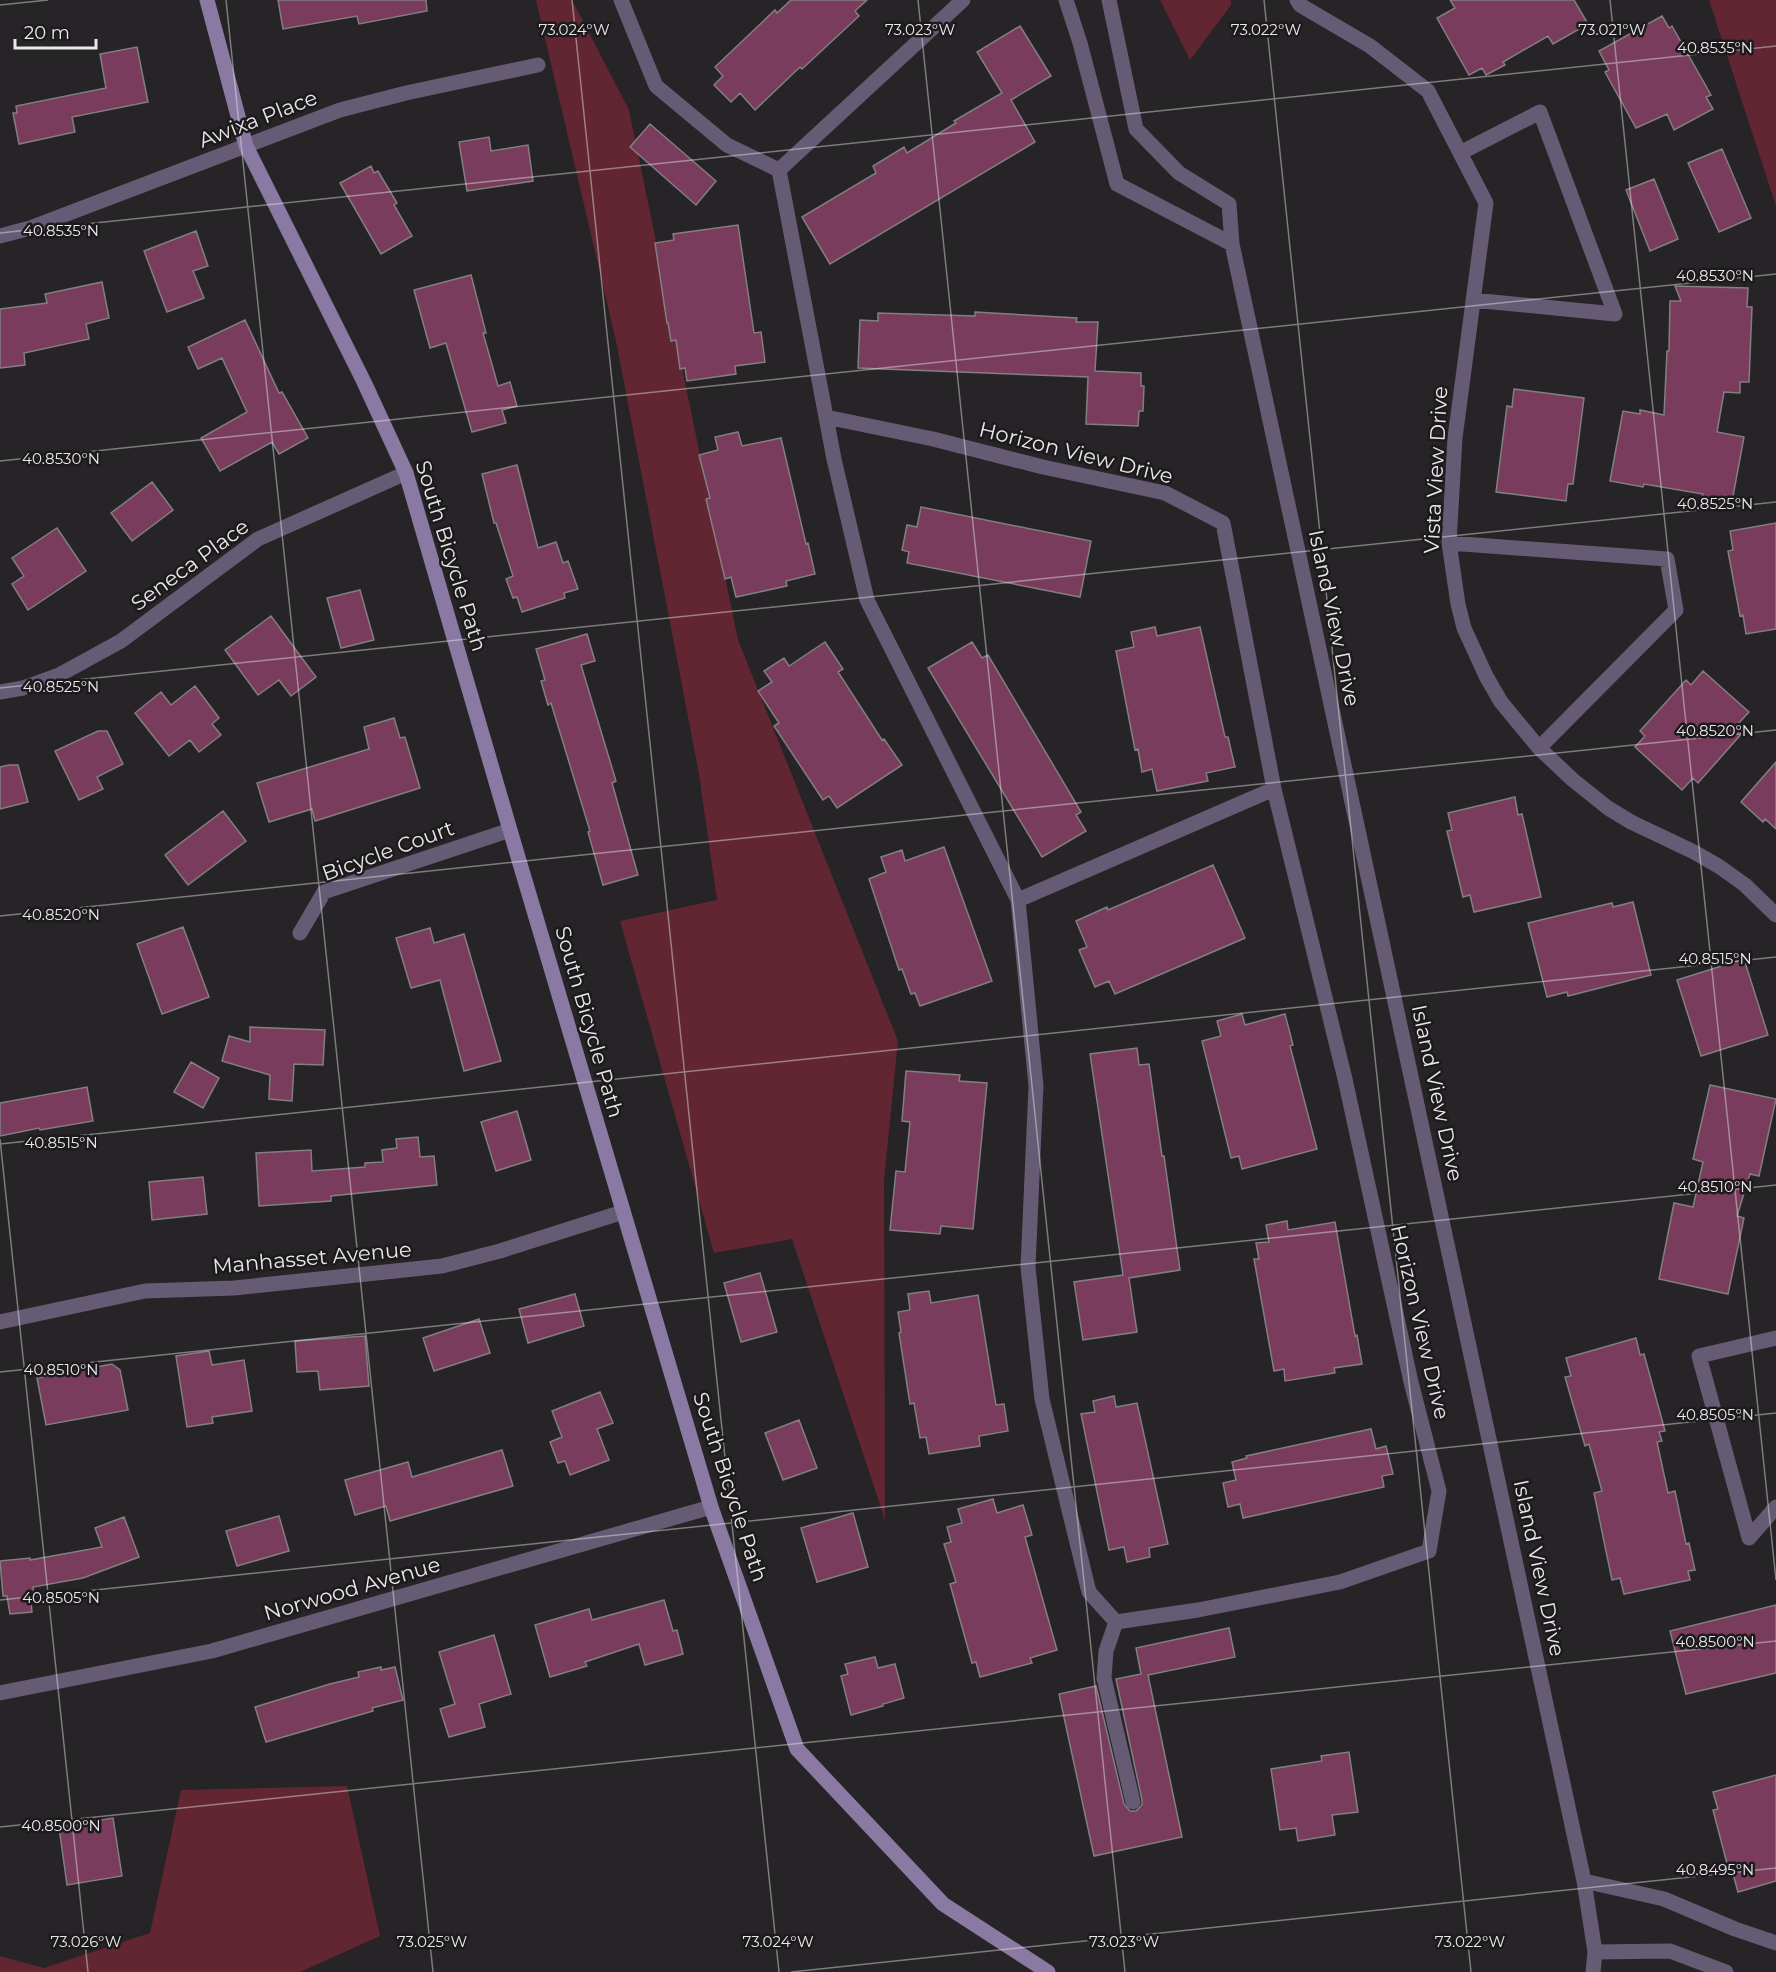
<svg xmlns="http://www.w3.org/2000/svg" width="1776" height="1972" viewBox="0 0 1776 1972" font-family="Montserrat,sans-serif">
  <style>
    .green { fill: #622632 }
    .building { fill: #793c5d; stroke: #837e80; stroke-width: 1.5 }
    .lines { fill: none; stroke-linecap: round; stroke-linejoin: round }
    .street { stroke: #655b74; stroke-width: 15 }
    .secondary { stroke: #8a79a2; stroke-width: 15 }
    .ticks { fill: none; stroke: #e9e8e9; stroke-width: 1.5; stroke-opacity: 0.45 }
    .labels { text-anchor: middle; stroke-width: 5; stroke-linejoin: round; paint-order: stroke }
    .street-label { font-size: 21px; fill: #e9e8e9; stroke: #1d1a1d }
    .ticks-label { font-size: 15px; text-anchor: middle; fill: #e9e8e9; stroke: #1d1a1d; stroke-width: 5; stroke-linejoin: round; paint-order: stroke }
  </style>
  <rect width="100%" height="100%" fill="#262426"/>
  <path class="green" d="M 536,0 L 572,0 L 629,110 L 738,640 L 898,1041 L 884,1180 L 885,1520 L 792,1239 L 714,1253 L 620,921 L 717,900 L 699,774 L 616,341 Z
    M 1160,0 L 1231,0 L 1231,5 L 1190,60 Z
    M 1709,0 L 1776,0 L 1776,206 Z
    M 347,1786 L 380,1936 L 300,1972 L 0,1972 L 0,1956 L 44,1968 L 150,1933 L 181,1790 Z"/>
  <path class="building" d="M 278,0 L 426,0 L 427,11 L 359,24 L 357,16 L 283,29 Z
    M 791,0 L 867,0 L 855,11 L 859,16 L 802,69 L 800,67 L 755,110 L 740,93 L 731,102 L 714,85 L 723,76 L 715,67 L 775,10 L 777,13 Z
    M 1450,0 L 1574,0 L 1588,24 L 1553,44 L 1548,36 L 1503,62 L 1505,65 L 1486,75 L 1482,68 L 1469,75 L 1437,18 L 1455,8 Z
    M 1662,16 L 1669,28 L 1672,26 L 1711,95 L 1706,97 L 1713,109 L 1674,130 L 1667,114 L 1636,128 L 1605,72 L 1609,70 L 1599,51 Z
    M 1020,26 L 1051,76 L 1011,100 L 1035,142 L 830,264 L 802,217 L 876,173 L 873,166 L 904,147 L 907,153 L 956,123 L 954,121 L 1002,93 L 977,52 Z
    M 137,47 L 148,102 L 72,117 L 75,132 L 19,144 L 13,113 L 17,113 L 16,106 L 106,88 L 100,54 Z
    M 650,124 L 716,181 L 696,205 L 630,147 Z
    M 489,137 L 491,151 L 528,145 L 533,181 L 467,191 L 459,142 Z
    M 1722,149 L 1751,218 L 1719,232 L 1688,163 Z
    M 371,166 L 374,173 L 378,171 L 397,203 L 394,205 L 412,236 L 381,254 L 340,183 Z
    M 1654,179 L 1678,239 L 1650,251 L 1626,190 Z
    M 738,225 L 754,333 L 761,332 L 765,362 L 735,366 L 736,374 L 687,381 L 685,368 L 680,369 L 676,340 L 671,341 L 668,323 L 667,323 L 655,243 L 674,240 L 673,234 Z
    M 196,231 L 208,266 L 193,271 L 204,298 L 167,312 L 144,251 Z
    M 471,275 L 486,333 L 483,333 L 498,386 L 510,382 L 517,406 L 502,410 L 506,423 L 472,432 L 446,343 L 430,348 L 414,290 Z
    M 102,282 L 109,318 L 86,324 L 89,339 L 24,353 L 25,365 L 0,368 L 0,309 L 47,303 L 45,294 Z
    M 1675,286 L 1748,288 L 1747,307 L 1752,307 L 1749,382 L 1740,382 L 1740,393 L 1724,392 L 1717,432 L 1744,437 L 1731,507 L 1701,501 L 1703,494 L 1644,484 L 1643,487 L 1610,481 L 1623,411 L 1640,414 L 1640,410 L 1664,415 L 1667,351 L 1669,351 L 1670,301 L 1681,301 Z
    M 975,312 L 1077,318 L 1076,322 L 1098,322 L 1095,371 L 1141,373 L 1141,386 L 1144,386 L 1143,411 L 1139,411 L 1138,426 L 1086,424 L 1088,377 L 858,368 L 860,320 L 878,321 L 878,313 L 975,316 Z
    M 245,320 L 279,393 L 282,392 L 308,438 L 279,454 L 272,442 L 220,471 L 201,438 L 247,412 L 222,358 L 198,369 L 188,347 Z
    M 1514,389 L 1584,398 L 1573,484 L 1568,484 L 1566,501 L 1496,492 L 1507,406 L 1512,407 Z
    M 738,432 L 742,446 L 781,438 L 806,544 L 808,543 L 815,574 L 786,581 L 787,586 L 736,597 L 731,577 L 725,579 L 706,499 L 710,498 L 699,455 L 718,450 L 715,437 Z
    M 517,465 L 538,548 L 556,542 L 563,563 L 568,561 L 578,589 L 564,593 L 565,598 L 522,612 L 517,597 L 513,598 L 506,579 L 513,576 L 496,523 L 494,523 L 482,474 Z
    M 152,482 L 173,510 L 132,541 L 111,513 Z
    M 921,507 L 1091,541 L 1080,597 L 907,563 L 909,552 L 902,550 L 907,525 L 917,527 Z
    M 1776,523 L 1776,629 L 1746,634 L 1743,615 L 1740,616 L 1728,551 L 1733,550 L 1730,531 Z
    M 57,528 L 86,571 L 28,610 L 12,584 L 24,576 L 12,558 Z
    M 360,590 L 374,640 L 341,648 L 327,598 Z
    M 271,616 L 316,677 L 291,696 L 279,680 L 258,695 L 225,650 Z
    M 1155,627 L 1157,636 L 1200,627 L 1225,737 L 1228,737 L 1235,767 L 1206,773 L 1208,781 L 1157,791 L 1152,769 L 1142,772 L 1138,749 L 1135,750 L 1116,651 L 1134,647 L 1131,632 Z
    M 587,634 L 595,661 L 581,665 L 616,781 L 612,783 L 638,875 L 603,885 L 588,832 L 590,831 L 551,703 L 548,705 L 541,681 L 545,680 L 536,649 Z
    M 825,642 L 843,669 L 838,672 L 882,740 L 884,739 L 902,765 L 837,808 L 829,796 L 823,800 L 774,726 L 779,723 L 758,691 L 772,682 L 764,671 L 784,658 L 789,666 Z
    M 972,642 L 982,658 L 988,655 L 1081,812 L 1076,815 L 1086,831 L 1042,857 L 928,668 Z
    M 1703,671 L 1749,712 L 1736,726 L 1743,732 L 1698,783 L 1693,778 L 1682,790 L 1635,747 L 1645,736 L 1640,731 L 1686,680 L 1691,685 Z
    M 195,686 L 219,718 L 212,724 L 221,735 L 199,752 L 190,740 L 169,756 L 135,713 L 161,692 L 171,705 Z
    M 394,718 L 400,738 L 405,737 L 420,788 L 315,821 L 312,809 L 269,822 L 257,783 L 369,749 L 364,727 Z
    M 98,731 L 107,731 L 123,764 L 97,777 L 103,789 L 79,800 L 55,751 Z
    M 1776,762 L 1776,829 L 1765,819 L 1763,822 L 1741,802 Z
    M 9,765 L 18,765 L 28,802 L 0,809 L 0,767 Z
    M 1515,797 L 1518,815 L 1522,814 L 1541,897 L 1474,912 L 1470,895 L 1463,897 L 1447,831 L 1452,830 L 1448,813 Z
    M 223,811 L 246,841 L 188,885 L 165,855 Z
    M 944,847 L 992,981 L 920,1006 L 915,993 L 911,994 L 902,969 L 899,970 L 869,879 L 886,872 L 881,857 L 902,850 L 905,861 Z
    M 1213,865 L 1245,938 L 1115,994 L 1109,981 L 1095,987 L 1079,950 L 1087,947 L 1076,921 L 1107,907 L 1108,910 Z
    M 1633,902 L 1651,975 L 1568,996 L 1567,992 L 1547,997 L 1528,923 L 1612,903 L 1613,907 Z
    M 183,927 L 209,997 L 162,1014 L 137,944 Z
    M 430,928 L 434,943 L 464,934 L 501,1061 L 464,1071 L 440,980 L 411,988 L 396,938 Z
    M 1744,959 L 1768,1035 L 1701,1056 L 1677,980 Z
    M 1242,1014 L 1245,1025 L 1285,1014 L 1293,1045 L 1290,1046 L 1317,1149 L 1242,1169 L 1239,1156 L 1231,1158 L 1202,1041 L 1221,1036 L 1217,1021 Z
    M 250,1027 L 325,1030 L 323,1065 L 294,1064 L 292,1101 L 269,1099 L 270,1075 L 222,1061 L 229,1036 L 250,1042 Z
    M 1137,1048 L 1139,1065 L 1149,1064 L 1162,1156 L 1164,1156 L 1180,1270 L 1129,1278 L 1137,1332 L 1083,1340 L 1074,1282 L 1123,1275 L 1090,1054 Z
    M 191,1062 L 219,1078 L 203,1108 L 174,1092 Z
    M 906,1071 L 960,1075 L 959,1081 L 987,1083 L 973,1229 L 941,1226 L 940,1234 L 890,1230 L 896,1171 L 905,1172 L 910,1122 L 902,1121 Z
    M 1710,1085 L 1776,1099 L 1759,1176 L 1750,1174 L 1737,1216 L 1744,1218 L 1728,1294 L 1659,1279 L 1674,1203 L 1693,1207 L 1703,1162 L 1693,1159 Z
    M 87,1087 L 93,1121 L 40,1130 L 39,1128 L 0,1136 L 0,1103 Z
    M 517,1111 L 531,1160 L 496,1171 L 481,1122 Z
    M 418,1137 L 420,1157 L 434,1156 L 437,1185 L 331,1196 L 331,1201 L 259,1206 L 256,1153 L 311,1150 L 312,1171 L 365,1167 L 365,1163 L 383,1162 L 382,1150 L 397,1148 L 396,1139 Z
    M 203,1177 L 207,1214 L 152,1220 L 149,1182 Z
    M 1287,1221 L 1288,1230 L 1335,1222 L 1355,1336 L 1357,1335 L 1362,1364 L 1334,1368 L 1335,1373 L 1285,1381 L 1284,1369 L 1274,1371 L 1254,1259 L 1259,1259 L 1256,1243 L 1269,1242 L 1266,1225 Z
    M 760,1273 L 777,1332 L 741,1342 L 724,1283 Z
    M 929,1291 L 931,1303 L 978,1295 L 996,1405 L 1004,1404 L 1008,1431 L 979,1436 L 980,1446 L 929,1454 L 926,1437 L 920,1438 L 914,1403 L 910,1404 L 899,1333 L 901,1332 L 898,1312 L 910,1310 L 908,1294 Z
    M 575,1294 L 584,1326 L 528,1343 L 519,1309 Z
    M 479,1319 L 490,1353 L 434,1371 L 423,1338 Z
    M 365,1336 L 369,1386 L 320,1390 L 318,1371 L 297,1372 L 295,1341 Z
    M 1636,1338 L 1640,1355 L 1644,1354 L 1665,1431 L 1659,1432 L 1662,1441 L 1657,1442 L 1668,1493 L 1675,1491 L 1686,1544 L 1689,1543 L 1695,1570 L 1688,1571 L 1690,1580 L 1624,1594 L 1620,1578 L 1612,1580 L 1594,1493 L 1602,1491 L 1589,1444 L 1585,1446 L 1565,1377 L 1571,1376 L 1566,1358 Z
    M 209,1351 L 212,1365 L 244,1360 L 252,1411 L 212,1417 L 213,1423 L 187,1427 L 176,1356 Z
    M 112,1364 L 120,1370 L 128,1410 L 46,1425 L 37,1378 Z
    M 600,1392 L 613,1423 L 597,1429 L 609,1460 L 570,1475 L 565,1461 L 558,1463 L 550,1442 L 562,1437 L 552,1411 Z
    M 1114,1396 L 1116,1407 L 1137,1403 L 1168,1544 L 1149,1548 L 1150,1557 L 1127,1562 L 1124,1547 L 1109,1550 L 1081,1414 L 1095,1412 L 1093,1401 Z
    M 799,1420 L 817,1468 L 783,1480 L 765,1433 Z
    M 1371,1429 L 1376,1449 L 1386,1446 L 1393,1474 L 1382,1476 L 1384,1487 L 1243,1518 L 1240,1504 L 1228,1507 L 1223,1483 L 1236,1480 L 1232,1462 L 1247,1458 L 1246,1456 Z
    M 502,1450 L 513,1486 L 390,1521 L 386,1506 L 355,1515 L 345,1480 L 408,1462 L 412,1477 Z
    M 993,1499 L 997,1513 L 1023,1505 L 1032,1535 L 1025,1537 L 1057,1650 L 1030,1658 L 1032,1663 L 980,1677 L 976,1662 L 972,1663 L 950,1584 L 956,1582 L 944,1544 L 951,1542 L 947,1527 L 962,1523 L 958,1509 Z
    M 853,1513 L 868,1567 L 817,1582 L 801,1528 Z
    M 279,1516 L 289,1551 L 237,1566 L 226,1531 Z
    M 124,1517 L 139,1557 L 83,1578 L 33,1587 L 34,1593 L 30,1593 L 32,1612 L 10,1614 L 7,1596 L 3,1596 L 0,1561 L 30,1558 L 30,1560 L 102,1547 L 95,1528 Z
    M 664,1600 L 673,1631 L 677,1630 L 683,1654 L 645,1665 L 639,1644 L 585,1662 L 587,1666 L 550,1677 L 535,1625 L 589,1609 L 592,1620 Z
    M 1776,1605 L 1776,1673 L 1686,1694 L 1670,1631 Z
    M 1229,1628 L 1235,1657 L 1148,1675 L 1182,1837 L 1094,1856 L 1059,1694 L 1096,1686 L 1124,1804 L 1130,1811 L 1136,1811 L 1142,1805 L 1142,1800 L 1116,1679 L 1141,1674 L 1136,1648 Z
    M 494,1635 L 511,1694 L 479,1704 L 485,1727 L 449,1737 L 440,1709 L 455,1704 L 439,1652 Z
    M 875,1657 L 878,1668 L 895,1664 L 904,1698 L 883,1704 L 883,1706 L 851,1715 L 841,1676 L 848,1674 L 845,1664 Z
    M 381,1667 L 381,1670 L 395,1667 L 403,1700 L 372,1708 L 373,1711 L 266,1742 L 255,1707 L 330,1684 L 359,1677 L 358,1672 Z
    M 1349,1752 L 1358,1812 L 1332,1815 L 1335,1835 L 1298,1841 L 1296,1828 L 1280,1830 L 1271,1769 L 1322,1761 L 1321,1756 Z
    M 1776,1775 L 1776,1881 L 1738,1892 L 1733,1874 L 1730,1875 L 1713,1810 L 1718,1809 L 1713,1792 Z
    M 113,1818 L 122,1876 L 67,1885 L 59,1827 Z"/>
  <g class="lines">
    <path class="street" d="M 621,0 L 656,86 L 727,145 L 779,170 L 963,0
      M 1066,0 L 1080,43 L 1117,184 L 1232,244
      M 1109,0 L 1136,129 L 1179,173 L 1229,204 L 1232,244 L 1584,1881 L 1595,1952 L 1593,1972
      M 1297,0 L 1300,5 L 1370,46 L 1428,91 L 1486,203 L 1455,438 L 1449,543 L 1458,604 L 1464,628 L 1486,676 L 1501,702 L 1539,748 L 1573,780 L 1608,808 L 1631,822 L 1694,852 L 1720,867 L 1745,885 L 1776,915
      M 1460,153 L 1540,112 L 1615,314 L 1473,300
      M 779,170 L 834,459 L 867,600 L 1018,900 L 1036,1086 L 1028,1267 L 1042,1399 L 1089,1592 L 1116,1622 L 1198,1610 L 1340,1582 L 1429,1551 L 1439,1491 L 1411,1382 L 1345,1079 L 1274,789 L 1223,523 L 1165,493 L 1043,467 L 933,439 L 826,417
      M 0,236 L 30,228 L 340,110 L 406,93 L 538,65
      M 1449,543 L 1667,559 L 1676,610 L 1539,748
      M 0,692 L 23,688 L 59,675 L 121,641 L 258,539 L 406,473
      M 1018,900 L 1274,789
      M 300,933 L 324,892 L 510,830
      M 0,1322 L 145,1291 L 234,1288 L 442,1266 L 500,1251 L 623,1212
      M 1776,1338 L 1699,1356 L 1749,1538 L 1776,1507
      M 1116,1622 L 1106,1651 L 1104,1678 L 1133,1802
      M 0,1693 L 212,1651 L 711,1507
      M 1584,1881 L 1664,1899 L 1735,1929 L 1776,1943
      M 1595,1952 L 1670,1951 L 1726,1972"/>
    <path class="secondary" d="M 207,0 L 246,146 L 364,382 L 406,473 L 510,830 L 711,1507 L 797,1749 L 943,1904 L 1048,1972"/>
  </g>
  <path class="ticks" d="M 226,0 L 433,1972M 572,0 L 779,1972M 918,0 L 1125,1972M 1264,0 L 1471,1972M 1610,0 L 1776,1580M 0,5 L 48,0M 0,233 L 1776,46M 0,461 L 1776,274M 0,688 L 1776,502M 0,916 L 1776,730M 0,1139 L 88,1972M 0,1144 L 1776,957M 0,1372 L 1776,1185M 0,1600 L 1776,1413M 0,1827 L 1776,1641M 791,1972 L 1776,1868"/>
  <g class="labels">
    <g class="street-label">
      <text transform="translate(258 119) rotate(-21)" y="7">Awixa Place</text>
      <text transform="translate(1076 453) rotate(14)" y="7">Horizon View Drive</text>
      <text transform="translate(1436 470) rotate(-87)" y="7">Vista View Drive</text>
      <text transform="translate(451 556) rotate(73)" y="7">South Bicycle Path</text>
      <text transform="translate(190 565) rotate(-36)" y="7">Seneca Place</text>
      <text transform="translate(1334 618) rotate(78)" y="7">Island View Drive</text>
      <text transform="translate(388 851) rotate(-20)" y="7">Bicycle Court</text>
      <text transform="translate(589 1022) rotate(74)" y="7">South Bicycle Path</text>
      <text transform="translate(1437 1093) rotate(78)" y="7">Island View Drive</text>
      <text transform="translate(312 1258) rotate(-5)" y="7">Manhasset Avenue</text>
      <text transform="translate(1420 1322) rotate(77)" y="7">Horizon View Drive</text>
      <text transform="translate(730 1487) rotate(72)" y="7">South Bicycle Path</text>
      <text transform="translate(1539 1568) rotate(78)" y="7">Island View Drive</text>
      <text transform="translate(352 1589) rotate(-16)" y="7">Norwood Avenue</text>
    </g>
  </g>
  <g class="ticks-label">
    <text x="574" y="35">73.024°W</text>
    <text x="920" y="35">73.023°W</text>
    <text x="1266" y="35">73.022°W</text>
    <text x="1612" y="35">73.021°W</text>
    <text x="1715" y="53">40.8535°N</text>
    <text x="61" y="236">40.8535°N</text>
    <text x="1715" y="281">40.8530°N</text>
    <text x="61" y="464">40.8530°N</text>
    <text x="1715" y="509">40.8525°N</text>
    <text x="61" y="692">40.8525°N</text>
    <text x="1715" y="736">40.8520°N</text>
    <text x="61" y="920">40.8520°N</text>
    <text x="1715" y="964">40.8515°N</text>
    <text x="61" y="1148">40.8515°N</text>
    <text x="1715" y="1192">40.8510°N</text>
    <text x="61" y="1375">40.8510°N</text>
    <text x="1715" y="1420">40.8505°N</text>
    <text x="61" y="1603">40.8505°N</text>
    <text x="1715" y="1647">40.8500°N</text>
    <text x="61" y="1831">40.8500°N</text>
    <text x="1715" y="1875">40.8495°N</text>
    <text x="86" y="1947">73.026°W</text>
    <text x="432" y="1947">73.025°W</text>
    <text x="778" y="1947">73.024°W</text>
    <text x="1124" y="1947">73.023°W</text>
    <text x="1470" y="1947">73.022°W</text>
  </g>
  <path d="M15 39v9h81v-9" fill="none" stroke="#e9e8e9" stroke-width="3"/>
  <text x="24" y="39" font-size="18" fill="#e9e8e9" stroke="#1d1a1d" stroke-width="4.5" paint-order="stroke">20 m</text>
</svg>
